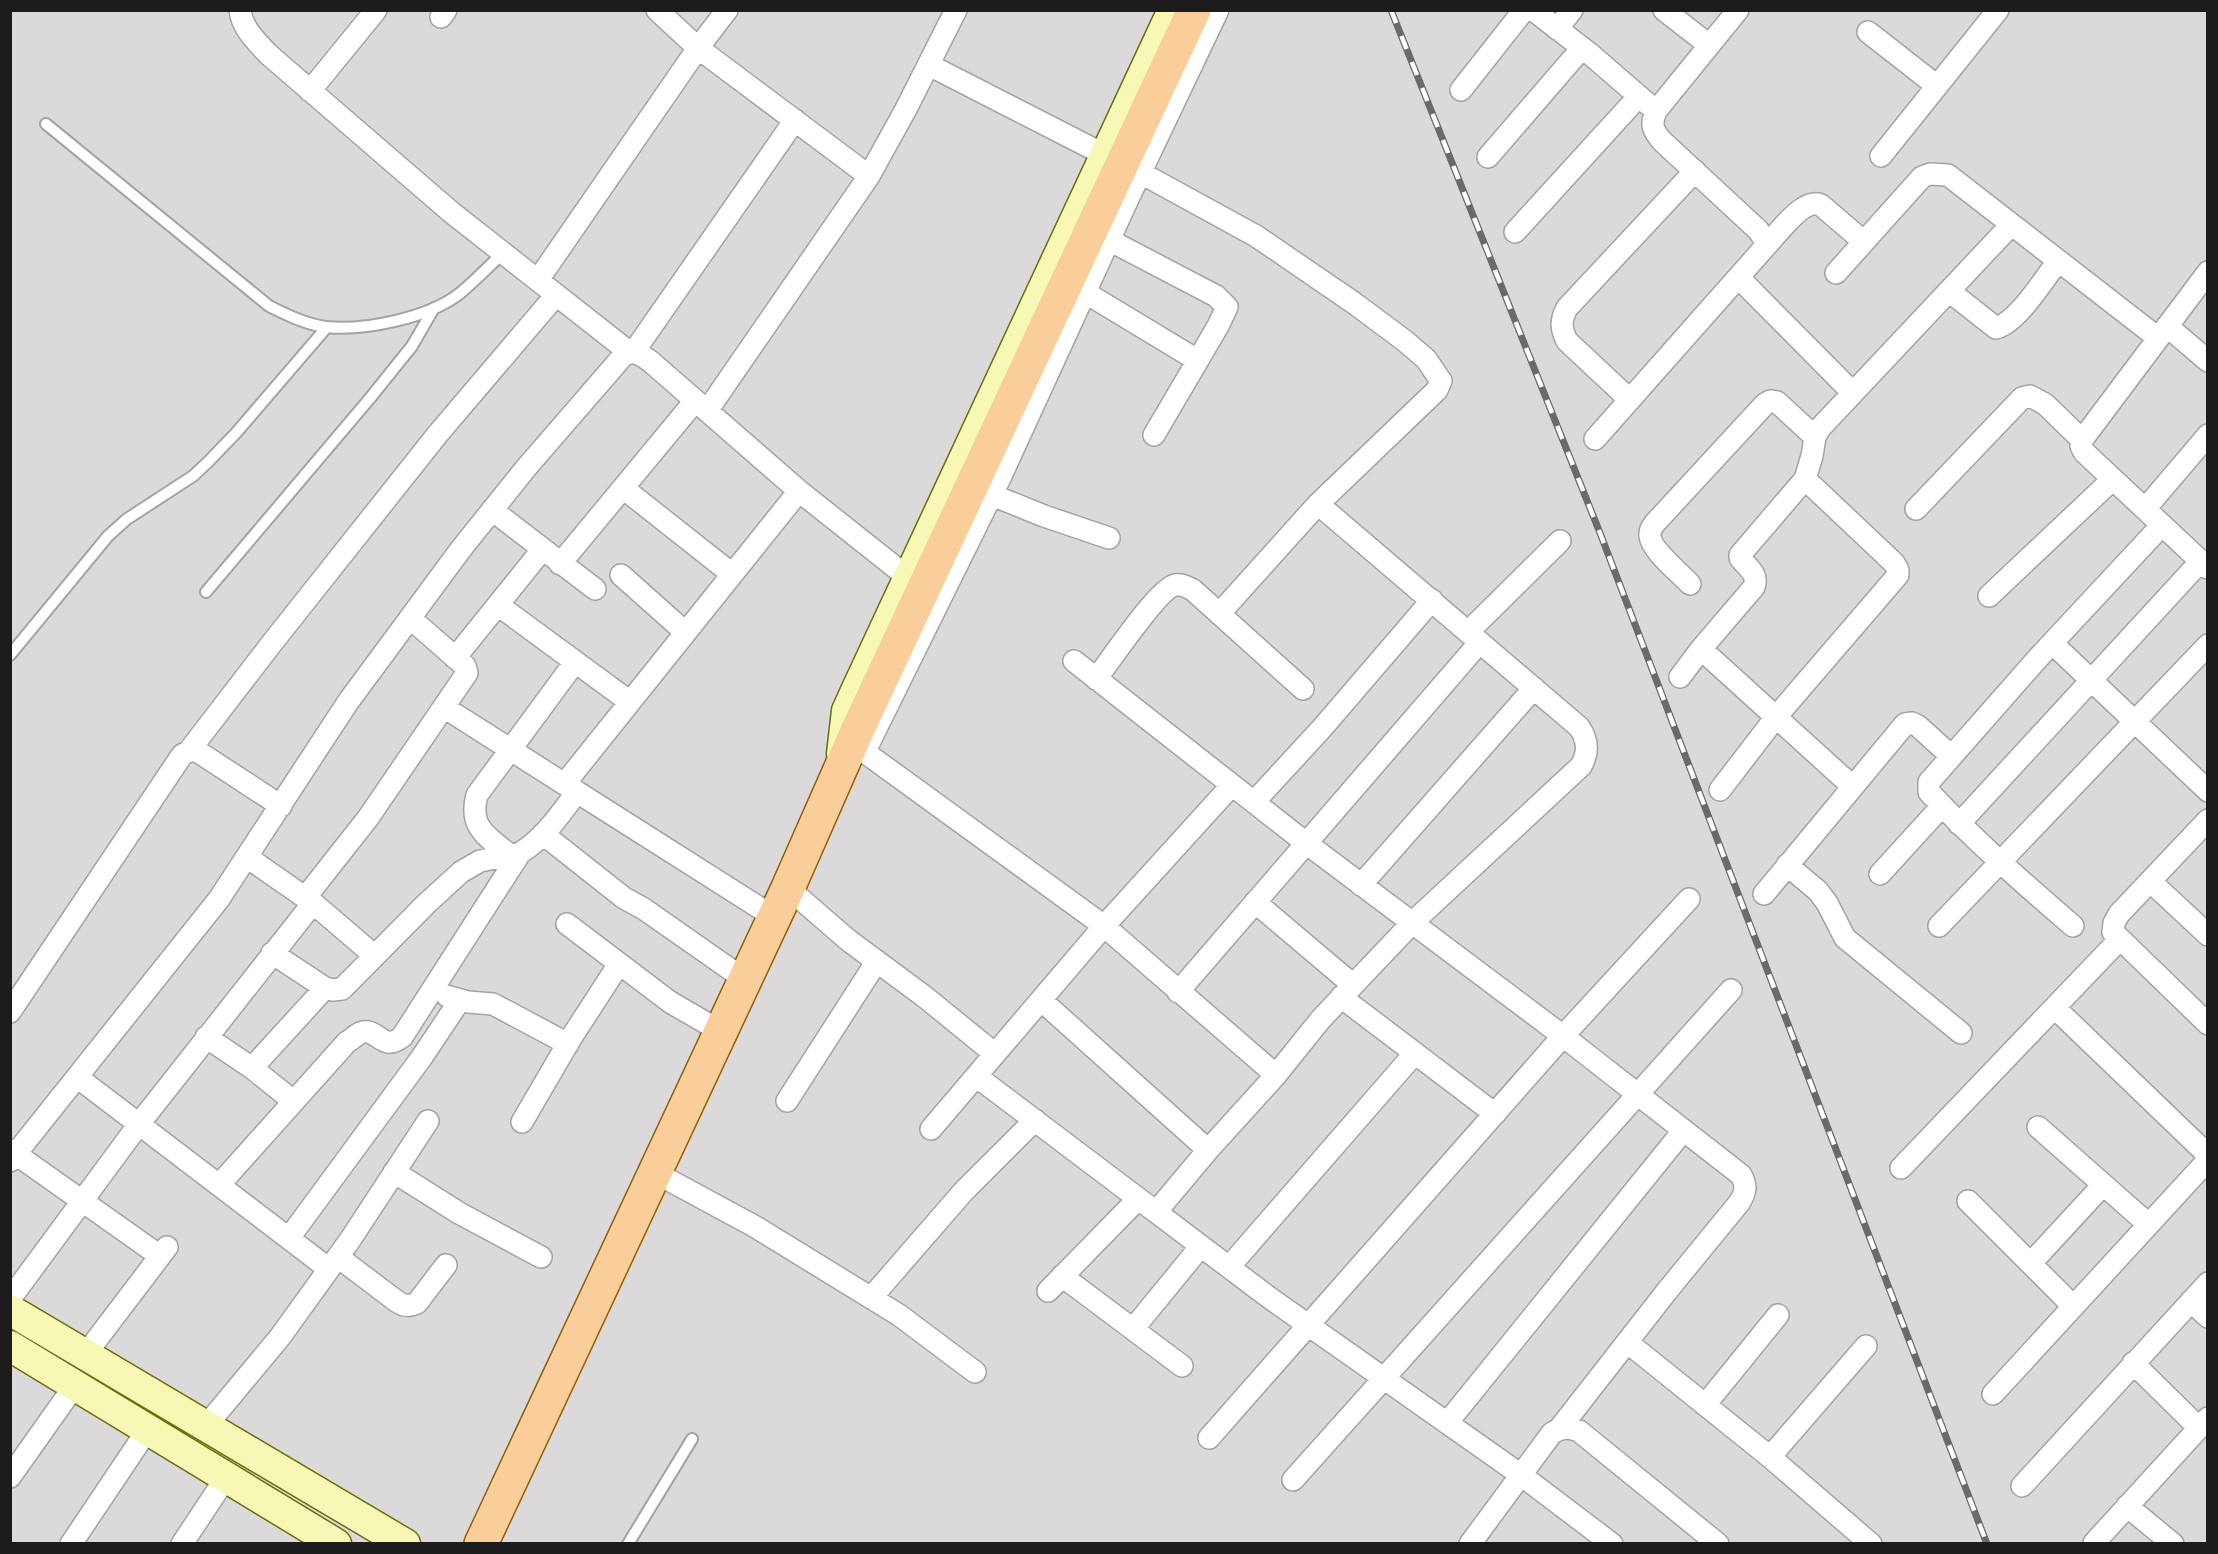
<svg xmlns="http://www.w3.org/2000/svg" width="2218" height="1554" viewBox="0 0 2218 1554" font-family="Manrope,sans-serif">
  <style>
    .residential { fill: #dbd9d9 }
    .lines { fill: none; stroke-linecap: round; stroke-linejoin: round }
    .lane-casing { stroke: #a3a3a3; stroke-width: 14 }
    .street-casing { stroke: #a3a3a3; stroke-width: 24 }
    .secondary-casing { stroke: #697106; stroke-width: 33 }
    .primary-casing { stroke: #935f02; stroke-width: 36 }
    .lane { stroke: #fff; stroke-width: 10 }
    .street { stroke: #fff; stroke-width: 21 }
    .secondary { stroke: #f7f8b6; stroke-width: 30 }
    .primary { stroke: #face9b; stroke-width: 33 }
    .rail-casing { stroke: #6a6a6a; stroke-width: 7 }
    .rail { stroke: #fff; stroke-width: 4.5; stroke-dasharray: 14; stroke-linecap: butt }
  </style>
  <rect width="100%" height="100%" fill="#eeeae2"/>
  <path class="residential" d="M 11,11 L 2207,11 L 2207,1543 L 11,1543 Z"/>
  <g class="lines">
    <defs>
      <path id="lane" d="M 46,124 L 269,306 C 287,315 305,324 326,327 C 364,331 428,318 459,294 C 474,282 489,266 503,253
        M 206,592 L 371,397 L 412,346 L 434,308
        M 10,655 L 108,536 L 127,519 L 193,476 L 208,462 L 236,433 L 327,327
        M 628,1544 L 692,1439"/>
      <path id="street" d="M 240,10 C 242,28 256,41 268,54 L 451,212 L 629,352
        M 657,10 L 698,48 L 869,176
        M 1533,10 L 1589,53 L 1649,105
        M 1664,10 L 1709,45
        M 441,17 L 446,10
        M 1557,29 L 1572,10
        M 1868,32 L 1937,86
        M 929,65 L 1105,155
        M 1461,90 L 1524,10
        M 310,91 L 376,10
        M 1881,156 L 1998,10
        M 1488,157 L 1582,48
        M 1141,173 L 1256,236 L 1354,303 L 1405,341 L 1426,359 L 1441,381 L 1437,390 L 1318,504 L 1219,614
        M 1515,232 L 1639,96
        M 1109,240 L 1216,296 L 1227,307 L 1218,326 L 1154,435
        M 1765,247 C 1777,235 1803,197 1821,205 L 1864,242
        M 2208,272 L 2082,440 L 2081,446 L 2084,452 L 2208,568
        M 1836,273 L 1922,177 L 1930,174 L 1948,175 L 2158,338
        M 1739,278 L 1853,393
        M 538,280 L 698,48 L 727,10
        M 1949,291 L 1996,328 C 2018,322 2044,279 2058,261
        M 1086,293 L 1197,360
        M 2167,326 L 2208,361
        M 633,353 L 795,120
        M 1630,400 L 1567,341 C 1561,329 1560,321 1567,308 L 1695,171
        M 707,411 L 869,176 L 906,109 L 956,10
        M 1595,439 L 1765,247 L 1765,240 L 1758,230 L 1663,142 C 1653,131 1650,125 1656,111 L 1738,10
        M 623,488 L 732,574
        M 992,495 L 1044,516 L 1109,538
        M 1916,509 L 2022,398 L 2030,396 L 2045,404 L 2082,440
        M 2145,509 L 2208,435
        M 492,510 L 595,589
        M 560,564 L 695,401
        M 621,575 L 685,632
        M 1690,584 C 1680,573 1651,550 1650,536 C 1649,531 1652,527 1655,523 L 1765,404 L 1770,401 L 1777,402 L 1815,437
        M 1989,596 L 2113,479
        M 498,605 L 630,702
        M 1468,632 L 1560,541
        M 2052,643 L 2208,791
        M 1701,649 L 1852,786
        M 455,658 L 542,550
        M 1074,661 L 1306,843 L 1563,1036 L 1741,1175 C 1747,1186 1746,1192 1739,1203 L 1667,1291 L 1560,1428
        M 1680,677 L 1701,649 L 1754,587 C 1759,574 1748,568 1740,558 L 1740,555 L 1805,479 L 1812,456 L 1815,437 L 1820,428 L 2011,225
        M 1096,679 C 1110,661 1158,589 1175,585 C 1182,584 1187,587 1193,590 L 1303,689
        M 446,705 L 450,711 L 569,787
        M 852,743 L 1104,926 L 1276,1075 L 1208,1150 L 1156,1212 L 1267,1296 L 1521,1475 L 1612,1544
        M 189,751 L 272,643 L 437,435 L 556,295
        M 865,751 L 1000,478 L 1127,201 L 1218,10
        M 1720,790 L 1776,717 L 1898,575 L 1898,570 L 1894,563 L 1805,479
        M 577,792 L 567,784 L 570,777 L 799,491
        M 1254,802 L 1323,727 L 1432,600
        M 2208,820 L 2119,914 L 2114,923 L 2113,932 L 2208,1024
        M 1959,824 L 2200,562
        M 543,834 L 624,898 L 644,909 L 744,979
        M 510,855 C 488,837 468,828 477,795 L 575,662
        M 247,857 L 313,903 L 375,956
        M 1787,865 L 1818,891 L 1827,903 L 1845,938 L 1961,1033
        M 1880,874 L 1942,806
        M 2150,881 L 2208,935
        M 1361,885 L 1534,688
        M 788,888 L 848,940 L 925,997 L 995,1054
        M 1764,894 L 1905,724 L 1912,723 L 1918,726 L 1950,755
        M 305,898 L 368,818 L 467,673 L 465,666 L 410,618
        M 1255,902 L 1353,985
        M 567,924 L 670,1002 L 720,1031
        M 1939,926 L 2208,645
        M 2073,926 C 2023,883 1974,840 1929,792 L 1929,782 L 2039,657 L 2162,525
        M 272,953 L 325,988 L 333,990 L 342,989 L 426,904 L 461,872 L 480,861 L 520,853 C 544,839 561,813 577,792 L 774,917
        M 1178,992 L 1480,642
        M 447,996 L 468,1002 L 493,1004 L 568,1044
        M 1341,997 L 1495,1114
        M 1041,1000 L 1208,1150
        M 2055,1008 L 2208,1155
        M 10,1012 L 182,755 L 189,751 L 197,751 L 281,806
        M 206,1037 L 252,1068 L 293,1101
        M 252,1068 L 325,988
        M 1276,1075 L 1321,1019 L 1413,922 L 1581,766 C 1589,752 1588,740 1579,727 L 1318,504
        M 976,1076 L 1156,1212
        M 77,1077 L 329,1269
        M 787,1101 L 877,961
        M 522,1122 L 571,1038 L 619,964
        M 2038,1127 L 2148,1224
        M 931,1129 L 1104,926 L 1232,785
        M 10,1150 L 160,1256
        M 10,1161 L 219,899 L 348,702 L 461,549 L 526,468 L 623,356 C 633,349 641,355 650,361 L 799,491 L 910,579
        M 1901,1168 L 2120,939
        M 394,1172 L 459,1213 L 541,1257
        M 654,1172 L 754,1226 L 899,1315 L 975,1372
        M 219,1185 L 347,1042 C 351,1040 356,1035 360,1033 C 378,1026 381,1053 402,1037 L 520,853
        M 1968,1201 L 2073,1306
        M 289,1238 L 422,1057 L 460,1000
        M 338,1257 L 395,1300 C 403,1306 408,1307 417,1303 L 446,1265
        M 2031,1263 L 2103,1185
        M 1229,1267 L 1415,1053
        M 1062,1276 L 1182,1366
        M 1048,1291 L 1138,1199
        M 871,1298 L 963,1192 L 1035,1120
        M 10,1299 L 139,1124 L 313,903
        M 2191,1301 L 2208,1317
        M 1133,1329 L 1201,1246
        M 1627,1342 L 1770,1457 L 1871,1544
        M 85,1355 L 167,1247
        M 2133,1363 L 2198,1427
        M 1993,1394 L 2208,1160
        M 1705,1405 L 1778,1315
        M 1447,1423 L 1683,1131
        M 206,1426 L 280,1337 L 350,1240 L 428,1121
        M 1209,1438 L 1563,1036 L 1689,899
        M 1770,1457 L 1866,1346
        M 10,1477 L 75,1385
        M 1293,1480 L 1731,990
        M 2022,1486 L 2208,1283
        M 2127,1506 L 2173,1544
        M 2094,1543 L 2208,1418
        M 71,1544 L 148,1429
        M 182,1544 L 227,1476
        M 1470,1544 L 1552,1433 C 1562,1427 1569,1427 1579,1431 L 1718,1544"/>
      <path id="secondary" d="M 842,754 L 847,711 L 856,691 L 1173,10
        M 10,1310 L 405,1544
        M 10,1346 L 336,1544"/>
      <path id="primary" d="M 481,1544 L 788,888 L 858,729 L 1194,10"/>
    </defs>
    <use href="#lane" class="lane-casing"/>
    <use href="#street" class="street-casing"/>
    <use href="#secondary" class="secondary-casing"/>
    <use href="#primary" class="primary-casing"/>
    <use href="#lane" class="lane"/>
    <use href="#street" class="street"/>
    <use href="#secondary" class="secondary"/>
    <use href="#primary" class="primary"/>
    <defs>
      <path id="rail" d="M 1391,10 L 1600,533 L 1987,1544"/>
    </defs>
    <use href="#rail" class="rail-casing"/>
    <use href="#rail" class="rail"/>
  </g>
  <rect width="2218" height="1554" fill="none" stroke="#1c1c1c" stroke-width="24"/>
</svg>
